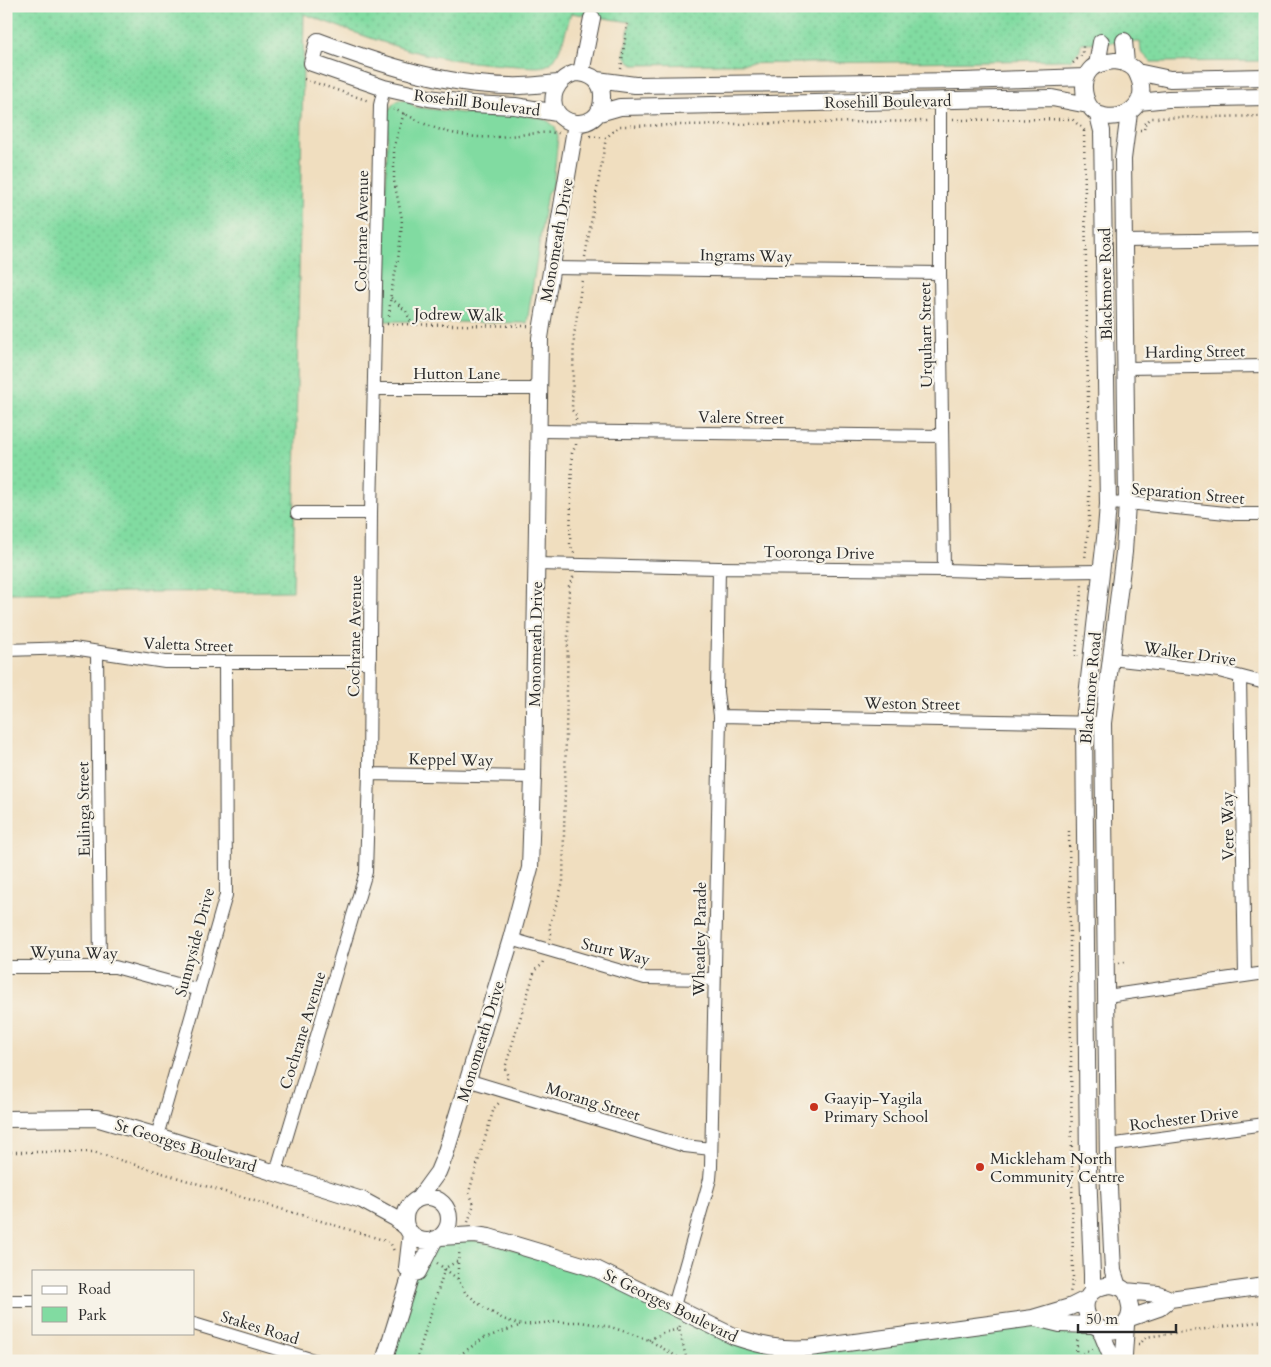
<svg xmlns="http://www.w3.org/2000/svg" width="1271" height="1367" viewBox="0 0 1271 1367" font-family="Cardo,serif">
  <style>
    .grass { fill: url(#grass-dots); stroke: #568366 }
    .park { fill: #81dba1; stroke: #568366 }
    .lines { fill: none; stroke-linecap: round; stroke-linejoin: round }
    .minor-casing { stroke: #494641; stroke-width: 14 }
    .tertiary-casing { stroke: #494641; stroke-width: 18 }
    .path { stroke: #494641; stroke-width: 2.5; stroke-dasharray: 1 4; stroke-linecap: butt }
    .minor { stroke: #fff; stroke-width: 12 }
    .tertiary { stroke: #fff; stroke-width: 16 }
    .poi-dot { fill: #c8321e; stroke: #f7f3e8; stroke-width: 2 }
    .labels { text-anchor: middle; stroke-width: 4.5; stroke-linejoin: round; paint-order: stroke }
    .street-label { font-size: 16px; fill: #2b2b2b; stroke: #f7f3e8 }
    .poi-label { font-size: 16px; fill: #2b2b2b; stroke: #f7f3e8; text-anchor: start }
  </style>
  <defs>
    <pattern id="grass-dots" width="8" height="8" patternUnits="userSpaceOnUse" patternTransform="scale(1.25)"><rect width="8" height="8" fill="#81dba1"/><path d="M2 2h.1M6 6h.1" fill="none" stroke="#70bc8b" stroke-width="1.8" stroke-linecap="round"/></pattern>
  </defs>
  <rect width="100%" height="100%" fill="#f7f3e8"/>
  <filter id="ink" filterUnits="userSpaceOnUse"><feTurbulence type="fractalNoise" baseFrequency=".02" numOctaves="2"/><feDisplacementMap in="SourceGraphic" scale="10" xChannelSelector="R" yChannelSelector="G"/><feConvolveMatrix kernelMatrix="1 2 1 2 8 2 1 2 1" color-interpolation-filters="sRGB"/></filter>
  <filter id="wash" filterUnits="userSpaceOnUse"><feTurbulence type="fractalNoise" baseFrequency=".0096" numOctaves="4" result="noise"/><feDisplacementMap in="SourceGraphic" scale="20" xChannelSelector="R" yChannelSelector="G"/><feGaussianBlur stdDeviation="1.12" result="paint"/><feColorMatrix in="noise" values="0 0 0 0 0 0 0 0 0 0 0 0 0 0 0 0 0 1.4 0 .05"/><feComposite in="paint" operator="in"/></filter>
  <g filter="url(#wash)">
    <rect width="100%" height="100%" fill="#f0debf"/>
    <path class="grass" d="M 6,6 L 1265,6 L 1265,61 L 1151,62 L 1141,52 L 1140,42 L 1081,43 L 1080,50 L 1071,60 L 633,65 L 624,55 L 630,22 L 571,13 C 567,26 560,58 549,64 C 542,69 527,66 519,66 C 487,64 455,61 424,54 C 383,44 343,28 304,14 L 293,591 L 6,593 Z"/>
    <path class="park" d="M 399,100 L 408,100 L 415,107 L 494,117 L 501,112 L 540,118 L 548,121 L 555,127 L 558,137 L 553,186 L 547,193 L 527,323 L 382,321 L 388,112 L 393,104 Z
      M 457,1236 L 596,1269 L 773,1348 L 1033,1318 L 1093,1325 L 1113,1361 L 384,1361 L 411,1274 L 435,1239 Z"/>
  </g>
  <g filter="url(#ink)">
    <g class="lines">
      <defs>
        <path id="minor" d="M 940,100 L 940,273 L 944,570
          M 1125,241 L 1265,239
          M 551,268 L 940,273
          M 1126,368 L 1265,366
          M 374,389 L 539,389
          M 539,431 L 942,436
          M 1108,504 L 1127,503 L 1236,514 L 1265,514
          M 297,513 L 371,513
          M 536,564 L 719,568 L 944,570 L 1019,572 L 1101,571
          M 6,650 L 73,648 L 165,662 L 370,662
          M 97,652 L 100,966
          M 1111,659 L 1219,671 L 1265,683
          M 1240,677 L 1245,976
          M 720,716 L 1103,723
          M 369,774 L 533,777
          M 511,939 L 645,978 L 714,979
          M 6,967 L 115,967 L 199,990
          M 1107,996 L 1265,973
          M 467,1080 L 685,1146 L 711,1149
          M 157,1136 L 226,895 L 225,662
          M 1108,1145 L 1265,1124
          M 276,1172 L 366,872 L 369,774 L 371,513 L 380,105 L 384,88
          M 6,1301 L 34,1301
          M 674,1306 L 710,1179 L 711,1167 L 720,716 L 717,692 L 719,568
          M 194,1324 L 317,1361"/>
        <path id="tertiary" d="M 1124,41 L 1126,63
          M 1115,61 C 1122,62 1128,63 1133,68 C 1137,71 1138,76 1140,81 C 1147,105 1126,120 1104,116 C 1085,113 1078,84 1090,70 C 1096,63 1107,62 1115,61 Z
          M 1097,65 L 1101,42
          M 1137,72 L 1170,79 L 1265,77
          M 575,73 C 591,73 603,81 602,98 C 602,137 543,127 555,91 C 559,81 566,76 575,73 Z
          M 581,73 L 592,18
          M 597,80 L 635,85 L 963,81 L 1086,77
          M 1139,102 L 1168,99 L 1265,97
          M 557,113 L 515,106 L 471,104 L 429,98 L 384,88 L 312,63 L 318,41 C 380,64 443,85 510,86 C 526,87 543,84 559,83
          M 599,113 L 620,107 L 1052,98 L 1088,105
          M 6,1119 L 96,1118 L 157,1136 L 362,1200 L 395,1218 L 408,1229
          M405 1219a22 22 0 1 1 44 0a22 22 0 1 1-44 0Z
          M 419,1198 L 438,1172 L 445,1155 L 511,939 L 530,868 L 533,777 L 540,338 L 542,325 L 576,123
          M 440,1237 L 475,1235 L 489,1237 L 596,1269 L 735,1337 C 762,1346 781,1350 810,1348 L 1033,1318 L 1070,1307 L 1088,1298
          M 411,1274 L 418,1272 L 435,1239
          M 1111,1285 C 1116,1286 1122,1287 1125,1291 C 1128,1294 1129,1302 1130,1306 C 1132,1320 1122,1332 1107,1331 C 1102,1330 1097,1327 1093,1325 C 1078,1305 1087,1287 1111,1285 Z
          M 1118,1287 L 1113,1271 L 1108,1167 L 1103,723 L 1124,552 L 1127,503 L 1123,159 L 1129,113
          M 1092,1291 L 1092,1275 L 1088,1168 L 1084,722 L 1106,530 L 1108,504 L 1102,131 L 1098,115
          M 1125,1291 L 1158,1294 L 1170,1299 L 1265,1286
          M 1035,1318 L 1060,1324 L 1093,1325
          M 1130,1318 L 1159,1308 L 1170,1299
          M 1100,1329 L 1113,1361
          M 384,1361 L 411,1274 L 407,1268 L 411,1233
          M 1122,1361 L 1124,1355 L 1126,1325"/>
      </defs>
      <use href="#minor" class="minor-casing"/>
      <use href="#tertiary" class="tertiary-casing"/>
      <path class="path" d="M 1073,63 L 1083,54 L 1083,46
        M 621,69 L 627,24
        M 304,79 L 369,101
        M 393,109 C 404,113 414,119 425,124 C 441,131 460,136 478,137 C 505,139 532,131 559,133
        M 953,120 L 1072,119 L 1085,131
        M 1140,130 L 1144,130 L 1145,124 L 1151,118 L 1265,116
        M 1084,131 L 1089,464 L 1089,520 L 1085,559
        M 590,136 L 606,138 L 619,126 L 927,121
        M 585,257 L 606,138
        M 391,298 L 406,311 L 412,325
        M 389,316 L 391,292 L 398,260 L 401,234 L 402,219 L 394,181 L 394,146 L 404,113
        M 387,324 L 529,326
        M 576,420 L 576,415 L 572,410 L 574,336 L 582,280
        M 574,553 L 570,545 L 572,453 L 576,445 L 576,443
        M 1076,656 L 1082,584
        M 1069,831 L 1073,1279 L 1070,1293
        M 550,939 L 551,934 L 549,927 L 563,883 L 569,586 L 573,580 L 573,576
        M 1119,963 L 1125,962
        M 507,1079 L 508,1077 L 505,1068 L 535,970 L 542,965 L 543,961
        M 6,1152 L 93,1152 L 390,1242 L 394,1251
        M 468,1222 L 474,1204 L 469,1192 L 494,1108 L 499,1103
        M 437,1263 L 458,1279 L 465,1292 L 483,1307 L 503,1319 L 521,1325 L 554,1322 L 581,1322 L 611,1327 L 649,1340 L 684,1361
        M 458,1279 L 458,1261 L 460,1249
        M 680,1326 L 679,1329 L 687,1361
        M 649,1340 L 663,1333 L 679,1329
        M 1138,1344 L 1140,1344 L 1146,1337 L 1265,1321
        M 416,1361 L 445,1268 L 458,1261
        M 451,1361 L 484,1338 L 519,1326
        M 951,1361 L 972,1358 L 1001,1361
        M 1070,1361 L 1087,1351 L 1093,1350
        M 1075,1361 L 1078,1337"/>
      <use href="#minor" class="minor"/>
      <use href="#tertiary" class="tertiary"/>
    </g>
  </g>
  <g class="poi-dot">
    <circle cx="814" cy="1107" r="5"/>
    <circle cx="980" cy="1167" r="5"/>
  </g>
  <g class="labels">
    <g class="street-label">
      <text transform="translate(888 101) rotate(-1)" y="6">Rosehill Boulevard</text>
      <text transform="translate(477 102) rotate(7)" y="6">Rosehill Boulevard</text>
      <text transform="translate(361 231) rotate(-89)" y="6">Cochrane Avenue</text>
      <text transform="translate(556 240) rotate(-80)" y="6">Monomeath Drive</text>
      <text transform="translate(746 255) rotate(1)" y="6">Ingrams Way</text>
      <text transform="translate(1105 284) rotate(-91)" y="6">Blackmore Road</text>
      <text transform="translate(459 314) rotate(1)" y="6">Jodrew Walk</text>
      <text transform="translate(925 335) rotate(-91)" y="6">Urquhart Street</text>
      <text transform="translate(1195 351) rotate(-1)" y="6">Harding Street</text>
      <text x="457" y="379">Hutton Lane</text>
      <text transform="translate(741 417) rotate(1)" y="6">Valere Street</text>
      <text transform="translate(1188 493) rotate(5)" y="6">Separation Street</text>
      <text transform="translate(819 552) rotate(1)" y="6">Tooronga Drive</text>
      <text transform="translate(354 636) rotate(-89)" y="6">Cochrane Avenue</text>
      <text transform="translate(188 644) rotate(2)" y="6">Valetta Street</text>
      <text transform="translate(535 644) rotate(-89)" y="6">Monomeath Drive</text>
      <text transform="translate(1190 653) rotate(8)" y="6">Walker Drive</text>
      <text transform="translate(1090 688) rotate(-85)" y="6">Blackmore Road</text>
      <text transform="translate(912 703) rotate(1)" y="6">Weston Street</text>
      <text transform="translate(451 759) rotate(1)" y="6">Keppel Way</text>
      <text transform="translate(83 809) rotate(-91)" y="6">Eulinga Street</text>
      <text transform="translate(1227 826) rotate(-91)" y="6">Vere Way</text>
      <text transform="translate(699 939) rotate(-89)" y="6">Wheatley Parade</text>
      <text transform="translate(194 942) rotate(-75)" y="6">Sunnyside Drive</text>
      <text transform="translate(616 951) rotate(14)" y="6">Sturt Way</text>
      <text transform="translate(74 952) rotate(1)" y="6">Wyuna Way</text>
      <text transform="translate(302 1030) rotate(-73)" y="6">Cochrane Avenue</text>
      <text transform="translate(480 1041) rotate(-73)" y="6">Monomeath Drive</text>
      <text transform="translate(593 1101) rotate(17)" y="6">Morang Street</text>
      <text transform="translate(1184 1118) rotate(-7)" y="6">Rochester Drive</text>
      <text transform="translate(186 1145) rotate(17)" y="6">St Georges Boulevard</text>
      <text transform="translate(671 1305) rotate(26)" y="6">St Georges Boulevard</text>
      <text transform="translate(260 1327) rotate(17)" y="6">Stakes Road</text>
    </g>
    <g class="poi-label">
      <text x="824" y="1104">Gaayip-Yagila<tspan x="824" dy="18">Primary School</tspan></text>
      <text x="990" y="1164">Mickleham North<tspan x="990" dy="18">Community Centre</tspan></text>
    </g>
  </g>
  <rect width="1271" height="1367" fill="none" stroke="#f7f3e8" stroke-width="25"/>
  <rect x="32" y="1270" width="162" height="65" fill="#f7f3e8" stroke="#a5a39c"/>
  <rect x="42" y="1286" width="25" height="8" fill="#ffffff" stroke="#a5a39c"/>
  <text x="78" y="1294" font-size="15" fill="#2b2b2b">Road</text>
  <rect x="42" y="1307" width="25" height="15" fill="#81dba1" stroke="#a5a39c"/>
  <text x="78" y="1320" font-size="15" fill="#2b2b2b">Park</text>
  <path d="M1078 1324v8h98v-8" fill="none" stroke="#2b2b2b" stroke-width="2.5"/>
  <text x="1086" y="1324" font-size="15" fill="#2b2b2b" stroke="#f7f3e8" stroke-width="4" paint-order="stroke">50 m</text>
</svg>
